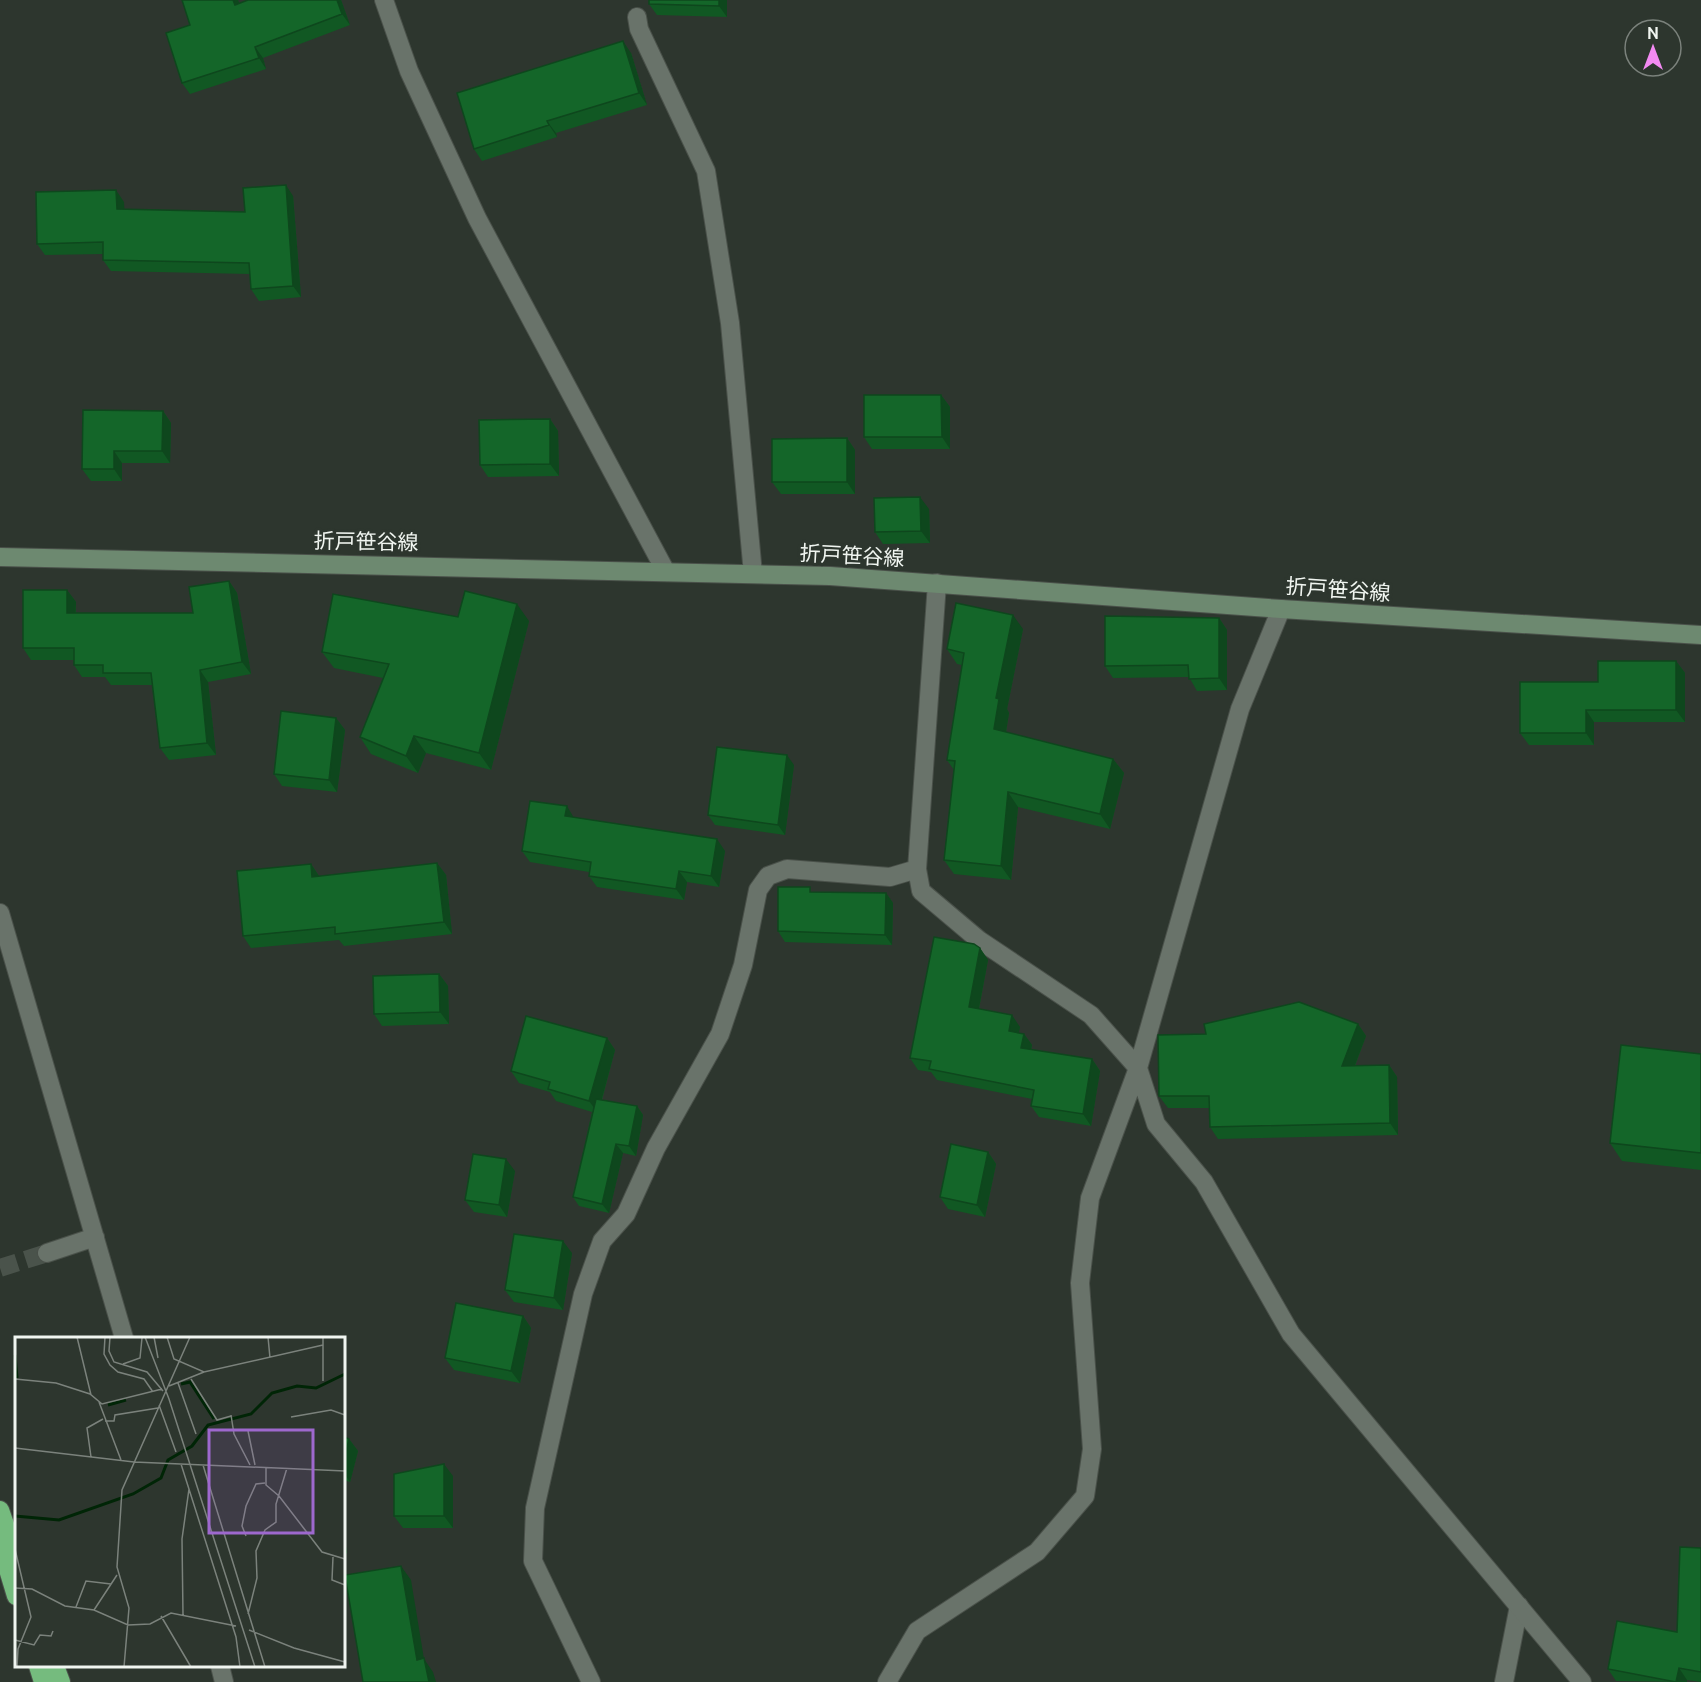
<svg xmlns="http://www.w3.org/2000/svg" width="1701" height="1682" viewBox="0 0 1701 1682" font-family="Ubuntu,'Noto Sans JP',sans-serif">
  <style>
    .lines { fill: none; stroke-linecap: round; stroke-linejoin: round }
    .street-tunnel { stroke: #4a534b; stroke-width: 18; stroke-dasharray: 18 9; stroke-linecap: butt }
    .lane-casing { stroke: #4a514a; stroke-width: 20 }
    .street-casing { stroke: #4a514a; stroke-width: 20 }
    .secondary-casing { stroke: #4a514a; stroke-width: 20 }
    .highway-casing { stroke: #4a514a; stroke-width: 20 }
    .lane { stroke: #69736a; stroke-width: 18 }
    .street { stroke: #69736a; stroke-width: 18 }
    .secondary { stroke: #6d8970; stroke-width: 18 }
    .highway { stroke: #75bb7e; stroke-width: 18 }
    .wall { fill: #115823 }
    .shaded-wall { fill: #0e471d }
    .building { fill: #146629; stroke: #0e471d; stroke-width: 1.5 }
    .labels { text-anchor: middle; stroke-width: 6; stroke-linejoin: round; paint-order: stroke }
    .street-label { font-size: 21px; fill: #f0f5f0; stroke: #2d362e }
    .inset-river { fill: none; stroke: #002506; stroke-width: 3 }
    .inset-road { fill: none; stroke: #7b827c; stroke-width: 1.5 }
    .view { fill: #9e68ce; fill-opacity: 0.15; stroke: #9e68ce; stroke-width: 3 }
    .inset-edge { fill: none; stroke: #f0f5f0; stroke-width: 3 }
  </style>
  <rect width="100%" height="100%" fill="#2d362e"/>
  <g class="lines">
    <path class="street-tunnel" d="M 0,1268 L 47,1253"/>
    <defs>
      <path id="lane" d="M 1504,1682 L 1519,1606"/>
      <path id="street" d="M 384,0 L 409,71 L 477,218 L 666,572
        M 637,17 L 639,29 L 706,171 L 730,323 L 753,574
        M 937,583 L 917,869 L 921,891 L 979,940 L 1091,1015 L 1138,1068 L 1156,1124 L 1204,1182 L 1291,1334 L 1582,1682
        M 0,913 L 124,1338
        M 47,1253 L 95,1237
        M 220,1666 L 224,1682
        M 591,1682 L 533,1561 L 535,1508 L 583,1294 L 602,1241 L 626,1214 L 656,1148 L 720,1034 L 743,965 L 758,890 L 768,876 L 787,869 L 890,877 L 917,869
        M 887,1682 L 917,1631 L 1037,1552 L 1085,1496 L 1092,1449 L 1080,1283 L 1090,1198 L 1138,1068 L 1240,709 L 1281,609"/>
      <path id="secondary" d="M 0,557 L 830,576 L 1281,609 L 1701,635"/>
      <path id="highway" d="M 0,1510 L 16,1556
        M 0,1543 L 16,1596
        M 38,1666 L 43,1682
        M 55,1666 L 61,1682"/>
    </defs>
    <use href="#lane" class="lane-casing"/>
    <use href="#street" class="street-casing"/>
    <use href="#secondary" class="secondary-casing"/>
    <use href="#highway" class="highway-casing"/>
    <use href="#lane" class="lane"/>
    <use href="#street" class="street"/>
    <use href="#secondary" class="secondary"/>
    <use href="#highway" class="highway"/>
  </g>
  <path class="wall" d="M 182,0 L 238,0 L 239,3 L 341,0 L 350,25 L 263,58 L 266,69 L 190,94 L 182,83 L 190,25 Z
    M 649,0 L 727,0 L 727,17 L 657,15 L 649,4 Z
    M 631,53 L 647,105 L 556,133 L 557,137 L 482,161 L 474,149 Z
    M 293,196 L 301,297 L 259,301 L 251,289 L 250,274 L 111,271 L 103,260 L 103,254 L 45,255 L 37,244 L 124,202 L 124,209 L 245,212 Z
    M 941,395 L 950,407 L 950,449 L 872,449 L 864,437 Z
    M 163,411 L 171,423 L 170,463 L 122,463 L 122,481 L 91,481 L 82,469 Z
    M 550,419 L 558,431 L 559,476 L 488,477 L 480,465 Z
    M 847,438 L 855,450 L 855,494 L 781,494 L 772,482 Z
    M 929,509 L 930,543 L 883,544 L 875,532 Z
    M 229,581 L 237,593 L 251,674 L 208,682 L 216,755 L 169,760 L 160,748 L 152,685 L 111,685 L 105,677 L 82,677 L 74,665 L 74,660 L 31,660 L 23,648 L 67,590 L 76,602 L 76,613 L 193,613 Z
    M 458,617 L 529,621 L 491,770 L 426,753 L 418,773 L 371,754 L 360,737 L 383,678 L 334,668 L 322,652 Z
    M 1219,618 L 1227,630 L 1227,690 L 1197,691 L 1189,677 L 1113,678 L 1105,666 Z
    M 1023,629 L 1007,709 L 1009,713 L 1006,732 L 1113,759 L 1124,773 L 1110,829 L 1018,807 L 1011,880 L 954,874 L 944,860 L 954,770 L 947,760 L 962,665 L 957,664 L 947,649 Z
    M 1676,661 L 1685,673 L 1685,722 L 1594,722 L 1594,745 L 1529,745 L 1520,733 L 1598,682 Z
    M 336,718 L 345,730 L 337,792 L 282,786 L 274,774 Z
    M 794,765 L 785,835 L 715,825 L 708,815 Z
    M 574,817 L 725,851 L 719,887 L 687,882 L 684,900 L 597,887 L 589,876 L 589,872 L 530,862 L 522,851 Z
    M 437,863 L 446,875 L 452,934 L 344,946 L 339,940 L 251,948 L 243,936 L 311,864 L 319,876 Z
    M 813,892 L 886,893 L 893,903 L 892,945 L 785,942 L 778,931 Z
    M 980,948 L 988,960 L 979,1009 L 1020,1027 L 1018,1033 L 1024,1034 L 1032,1045 L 1031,1050 L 1092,1059 L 1100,1071 L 1091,1126 L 1039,1117 L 1031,1106 L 1032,1099 L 937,1080 L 931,1072 L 918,1070 L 910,1058 Z
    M 439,974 L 448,986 L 449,1024 L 382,1026 L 374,1014 Z
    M 1358,1024 L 1366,1036 L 1355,1066 L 1389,1065 L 1397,1077 L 1398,1135 L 1218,1139 L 1210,1127 L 1209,1108 L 1168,1108 L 1159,1096 L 1206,1034 Z
    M 607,1038 L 615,1050 L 602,1100 L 637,1106 L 643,1115 L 636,1156 L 623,1153 L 609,1213 L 579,1206 L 573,1197 L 592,1112 L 556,1101 L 550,1092 L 519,1083 L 511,1071 Z
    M 1701,1054 L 1701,1170 L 1622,1161 L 1610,1143 Z
    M 988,1152 L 996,1164 L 985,1217 L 948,1209 L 940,1197 Z
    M 515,1171 L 507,1217 L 474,1212 L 465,1200 Z
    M 572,1253 L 563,1310 L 514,1302 L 505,1290 Z
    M 523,1316 L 531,1328 L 520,1383 L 454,1370 L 445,1358 Z
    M 344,1437 L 349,1439 L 358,1451 L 350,1482 L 344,1480 Z
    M 453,1476 L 453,1528 L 403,1528 L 394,1516 Z
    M 344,1534 L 347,1553 L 344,1554 Z
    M 1701,1548 L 1701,1682 L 1687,1680 L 1687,1682 L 1616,1681 L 1608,1669 L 1677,1632 Z"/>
  <path class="shaded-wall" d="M 233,0 L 238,0 L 243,16 L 235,5 Z
    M 337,0 L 341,0 L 350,25 L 342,14 Z
    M 719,0 L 727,0 L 727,17 L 719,6 Z
    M 623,41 L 631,53 L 647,105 L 639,93 Z
    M 255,47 L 263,58 L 266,69 L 259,58 Z
    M 547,121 L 556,133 L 557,137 L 549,125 Z
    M 286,185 L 293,196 L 301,297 L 293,286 Z
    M 116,190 L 124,202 L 125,220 L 117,209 Z
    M 941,395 L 950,407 L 950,449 L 942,437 Z
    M 163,411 L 171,423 L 170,463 L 162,451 Z
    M 550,419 L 558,431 L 559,476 L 550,464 Z
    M 847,438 L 855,450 L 855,494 L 847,482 Z
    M 114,451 L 122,463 L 122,481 L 114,469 Z
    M 920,497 L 929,509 L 930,543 L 921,531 Z
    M 229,581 L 237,593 L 251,674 L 242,662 Z
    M 67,590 L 76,602 L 75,625 L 67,613 Z
    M 517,604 L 529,621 L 491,770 L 479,753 Z
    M 1013,615 L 1023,629 L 1007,709 L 1009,713 L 1004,744 L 994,729 L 996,698 Z
    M 1219,618 L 1227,630 L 1227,690 L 1219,678 Z
    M 1676,661 L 1685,673 L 1685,722 L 1676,710 Z
    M 200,670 L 208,682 L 216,755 L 207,743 Z
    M 1586,710 L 1594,722 L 1594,745 L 1586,733 Z
    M 336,718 L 345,730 L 337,792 L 329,780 Z
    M 414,736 L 426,753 L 418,773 L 406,756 Z
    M 787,755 L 794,765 L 785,835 L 778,825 Z
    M 1113,759 L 1124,773 L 1110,829 L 1100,814 Z
    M 1008,792 L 1018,807 L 1011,880 L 1001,866 Z
    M 567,806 L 574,818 L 565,816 Z
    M 717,839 L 725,851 L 719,887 L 711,876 Z
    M 437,863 L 446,875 L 452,934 L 444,922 Z
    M 311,864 L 319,876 L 312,877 Z
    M 679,871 L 687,882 L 684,900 L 676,889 Z
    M 886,893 L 893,903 L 892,945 L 885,935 Z
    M 980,948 L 988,960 L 977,1018 L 969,1007 Z
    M 439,974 L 448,986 L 449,1024 L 440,1012 Z
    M 1012,1015 L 1020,1027 L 1017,1042 L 1009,1031 Z
    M 1358,1024 L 1366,1036 L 1350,1078 L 1342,1066 Z
    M 1024,1034 L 1032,1045 L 1029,1060 L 1021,1048 Z
    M 607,1038 L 615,1050 L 598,1113 L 589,1101 Z
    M 1092,1059 L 1100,1071 L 1091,1126 L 1083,1114 Z
    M 1389,1065 L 1397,1077 L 1398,1135 L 1390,1123 Z
    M 637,1106 L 643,1115 L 636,1156 L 629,1146 Z
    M 616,1144 L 623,1153 L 609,1213 L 602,1204 Z
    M 988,1152 L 996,1164 L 985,1217 L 977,1205 Z
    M 506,1159 L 515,1171 L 507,1217 L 499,1205 Z
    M 563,1241 L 572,1253 L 563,1310 L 554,1298 Z
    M 523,1316 L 531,1328 L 520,1383 L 511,1371 Z
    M 349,1439 L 358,1451 L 350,1482 L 344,1473 L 344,1461 Z
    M 444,1464 L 453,1476 L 453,1528 L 444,1516 Z
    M 344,1534 L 347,1553 L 344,1548 Z
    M 401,1566 L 411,1580 L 424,1659 L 433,1672 L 436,1682 L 429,1682 L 417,1660 Z
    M 1679,1668 L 1687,1680 L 1687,1682 L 1676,1682 Z"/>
  <path class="building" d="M 182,0 L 233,0 L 235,5 L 248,0 L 337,0 L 342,14 L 255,47 L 259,58 L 182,83 L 166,33 L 190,25 Z
    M 649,0 L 719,0 L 719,6 L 649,4 Z
    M 623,41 L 639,93 L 547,121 L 549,125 L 474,149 L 457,93 Z
    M 286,185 L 293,286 L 251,289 L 249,263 L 103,260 L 103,242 L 37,244 L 36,192 L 116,190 L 117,209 L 245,212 L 243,188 Z
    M 864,395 L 941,395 L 942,437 L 864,437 Z
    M 83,410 L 163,411 L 162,451 L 114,451 L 114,469 L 82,469 Z
    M 550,419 L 550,464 L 480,465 L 479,420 Z
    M 847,438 L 847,482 L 772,482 L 772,439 Z
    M 920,497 L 921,531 L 875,532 L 874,498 Z
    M 229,581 L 242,662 L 200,670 L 207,743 L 160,748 L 151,673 L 103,673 L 103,665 L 74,665 L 74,648 L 23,648 L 23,590 L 67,590 L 67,613 L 193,613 L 189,587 Z
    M 465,591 L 517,604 L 479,753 L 414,736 L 406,756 L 360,737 L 389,664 L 322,652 L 333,594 L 458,617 Z
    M 956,603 L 1013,615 L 996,698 L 999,699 L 994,729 L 1113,759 L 1100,814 L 1008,792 L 1001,866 L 944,860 L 955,761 L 947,760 L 964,653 L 947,649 Z
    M 1105,616 L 1219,618 L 1219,678 L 1189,679 L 1188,665 L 1105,666 Z
    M 1598,661 L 1676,661 L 1676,710 L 1586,710 L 1586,733 L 1520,733 L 1520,682 L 1598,682 Z
    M 281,711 L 336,718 L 329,780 L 274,774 Z
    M 717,747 L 787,755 L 778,825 L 708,815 Z
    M 530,801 L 567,806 L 565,816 L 717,839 L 711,876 L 679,871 L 676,889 L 589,876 L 591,862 L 522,851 Z
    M 437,863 L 444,922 L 335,934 L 335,927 L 243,936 L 237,871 L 311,864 L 312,877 Z
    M 778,887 L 810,887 L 810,892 L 886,893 L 885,935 L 778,931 Z
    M 934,937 L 974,944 L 980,948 L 969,1007 L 1012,1015 L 1009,1031 L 1024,1034 L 1021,1048 L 1092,1059 L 1083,1114 L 1031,1106 L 1034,1090 L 929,1069 L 931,1061 L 910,1058 Z
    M 439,974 L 440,1012 L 374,1014 L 373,976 Z
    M 1299,1002 L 1358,1024 L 1342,1066 L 1389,1065 L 1390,1123 L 1210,1127 L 1209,1096 L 1159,1096 L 1158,1035 L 1206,1034 L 1204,1024 Z
    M 526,1016 L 607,1038 L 589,1101 L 548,1089 L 550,1082 L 511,1071 Z
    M 1621,1045 L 1701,1054 L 1701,1153 L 1610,1143 Z
    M 596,1099 L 637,1106 L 629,1146 L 616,1144 L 602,1204 L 573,1197 Z
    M 951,1144 L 988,1152 L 977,1205 L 940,1197 Z
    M 473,1154 L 506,1159 L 499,1205 L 465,1200 Z
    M 514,1234 L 563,1241 L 554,1298 L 505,1290 Z
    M 456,1303 L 523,1316 L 511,1371 L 445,1358 Z
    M 344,1437 L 349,1439 L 344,1461 Z
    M 444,1464 L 444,1516 L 394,1516 L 394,1474 Z
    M 1680,1547 L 1701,1548 L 1701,1672 L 1679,1668 L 1676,1682 L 1608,1669 L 1617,1621 L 1677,1632 Z
    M 401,1566 L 417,1660 L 424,1658 L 429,1682 L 363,1682 L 345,1575 Z"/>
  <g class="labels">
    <g class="street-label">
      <text transform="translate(366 542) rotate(1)" y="7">折戸笹谷線</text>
      <text transform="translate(852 556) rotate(3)" y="7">折戸笹谷線</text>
      <text transform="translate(1338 590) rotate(4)" y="7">折戸笹谷線</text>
    </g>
  </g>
  <g transform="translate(15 1337)">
    <rect width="330" height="330" fill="#2d362e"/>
    <path class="inset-river" d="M 0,18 L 2,41M 166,47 L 175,45 L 199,82M 93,68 L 111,63M 0,179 L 44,183 L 118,157 L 146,141 L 153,123 L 177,109 L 193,88 L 236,77 L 257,56 L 282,49 L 301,51 L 330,37"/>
    <path class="inset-road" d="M 62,0 L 76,58M 90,0 L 89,17 L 95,28 L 103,35 L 129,42 L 138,55M 95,0 L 94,14 L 99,25 L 132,35 L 148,54M 130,0 L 154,62 L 240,330M 139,0 L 143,21M 152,0 L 159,22 L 189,35 L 308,8M 253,0 L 255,21M 108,27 L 125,21 L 127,1M 0,42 L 41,46 L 75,57 L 87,67 L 147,52M 176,42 L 202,83 L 216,79M 308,44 L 308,0M 163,46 L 181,97M 154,49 L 189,35M 84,65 L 106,123M 144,68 L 161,115M 216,78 L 219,97 L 235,128M 276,80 L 316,73 L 330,78M 90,84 L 99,84 L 100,78 L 143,71M 233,94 L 240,128M 0,111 L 119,125 L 330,134M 76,120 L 72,91 L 88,82M 166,127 L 221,300 L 225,330M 188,128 L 250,330M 251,130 L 251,148 L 264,159 L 307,215 L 330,222M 231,199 L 227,189 L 231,169 L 241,147 L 250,146M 0,212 L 16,280 L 3,312 L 2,330M 318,220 L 317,243 L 330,248M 0,251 L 17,252 L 50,269 L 79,273 L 113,288 L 135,287 L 156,276 L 221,289M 61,270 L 71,244 L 96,247M 79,273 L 102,238M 233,277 L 242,241 L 241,214 L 250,193 L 261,185 L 261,167 L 272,131M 168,278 L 167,202 L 174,152M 146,279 L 176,330M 234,293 L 279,311 L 330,325M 0,303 L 19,308 L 25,298 L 36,299 L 38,294M 109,330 L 114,271 L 102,230 L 107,153 L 175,0"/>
    <path class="view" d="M 194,93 L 298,93 L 298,196 L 194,196 Z"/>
    <rect width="330" height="330" class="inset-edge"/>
  </g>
  <g transform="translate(1653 48)"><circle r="28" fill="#2d362e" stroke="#7b827c" stroke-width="1.5"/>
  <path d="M0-4.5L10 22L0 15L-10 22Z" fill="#f38af2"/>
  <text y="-9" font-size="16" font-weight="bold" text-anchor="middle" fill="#f0f5f0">N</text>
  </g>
</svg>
